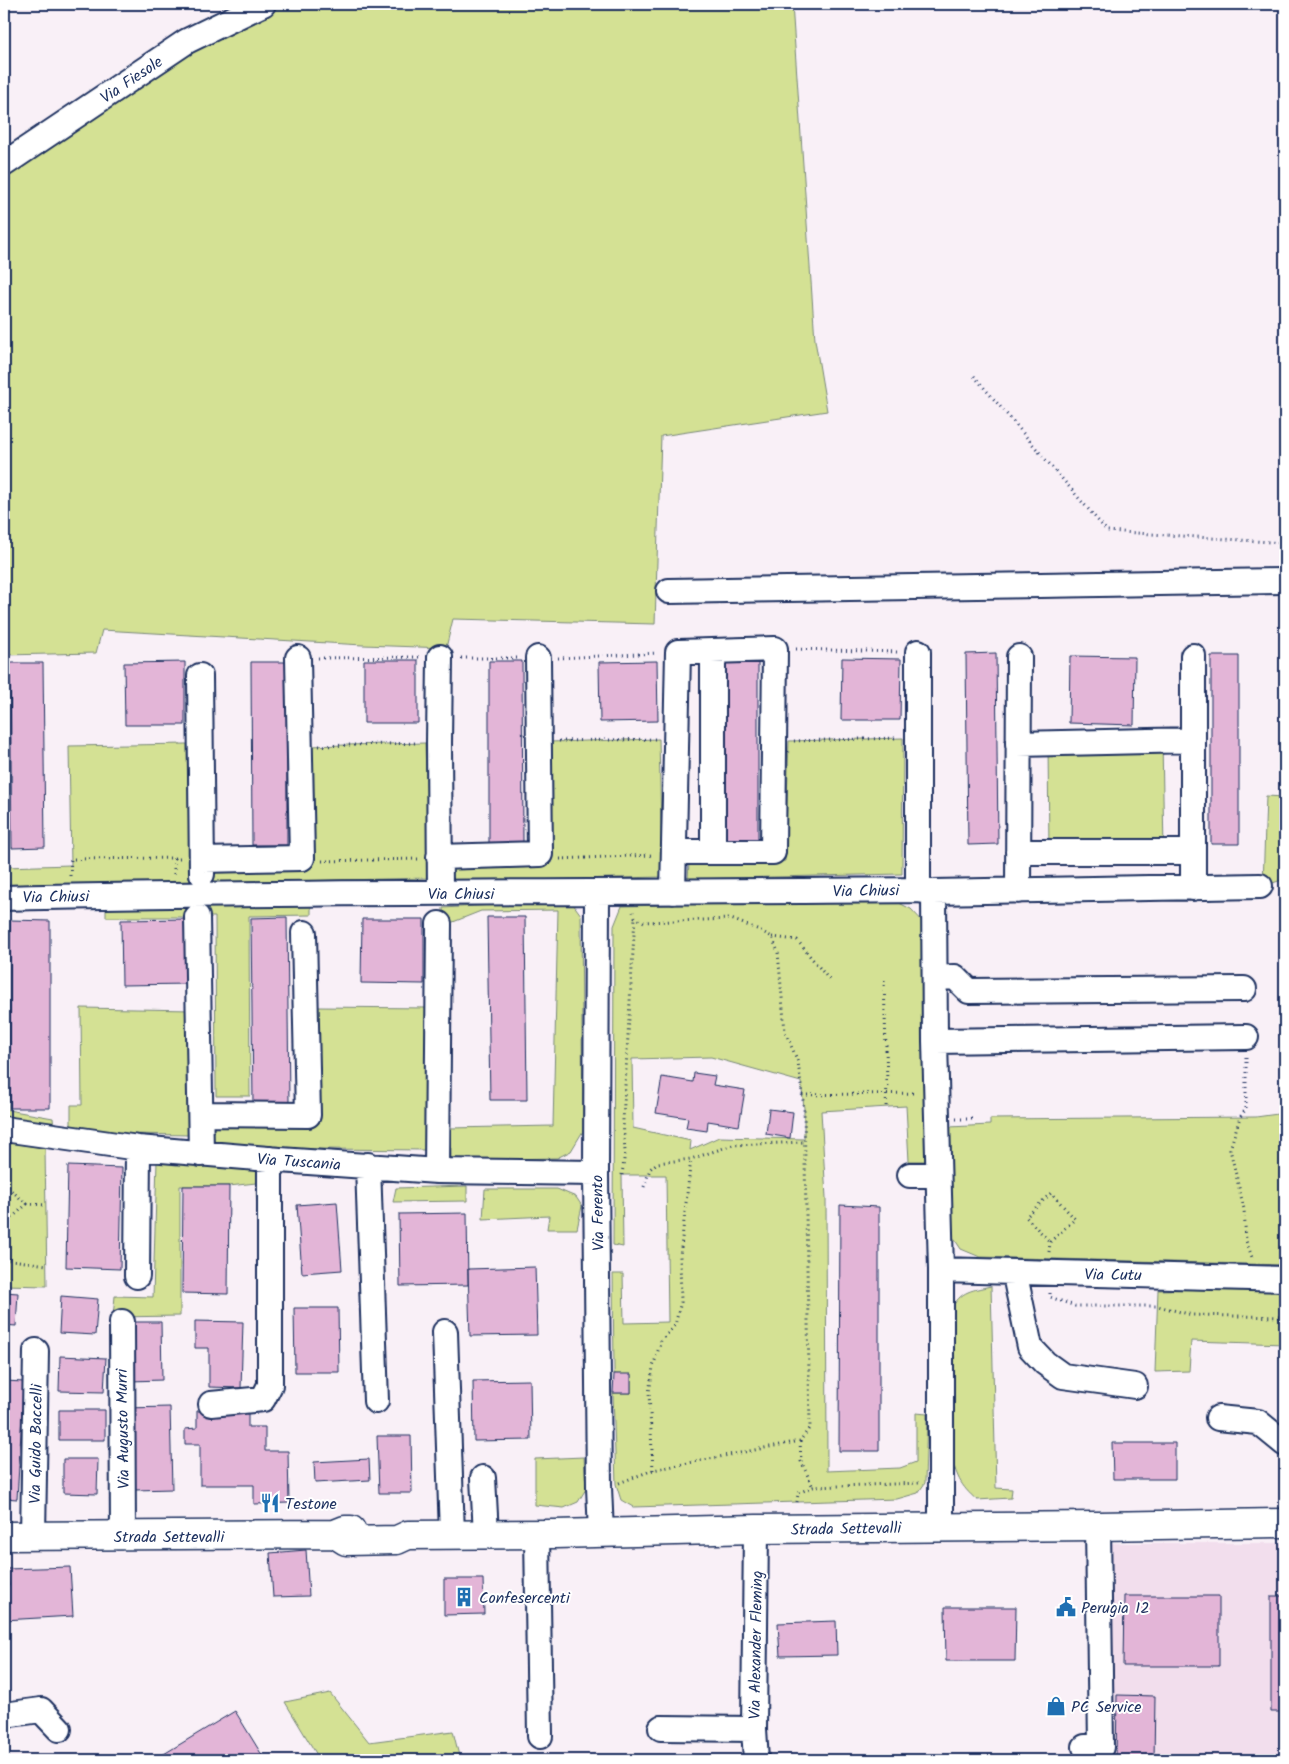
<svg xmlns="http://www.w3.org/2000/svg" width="1289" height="1764" viewBox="0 0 1289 1764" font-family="Kalam,sans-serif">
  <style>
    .built { fill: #f2deed }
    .green { fill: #d4e194; stroke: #788879; fill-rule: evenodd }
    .building { fill: #e3b5d7; stroke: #1b2f5e }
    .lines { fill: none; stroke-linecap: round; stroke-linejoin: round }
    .minor-casing { stroke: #1b2f5e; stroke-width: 28 }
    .major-casing { stroke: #1b2f5e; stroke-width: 31 }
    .path { stroke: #1b2f5e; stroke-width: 3; stroke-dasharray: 1 4; stroke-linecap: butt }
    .minor { stroke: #fff; stroke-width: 24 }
    .major { stroke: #fff; stroke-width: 28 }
    .labels { text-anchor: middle; stroke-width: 4; stroke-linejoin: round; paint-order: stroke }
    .street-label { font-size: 16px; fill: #1b2f5e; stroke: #fff }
    .poi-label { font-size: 16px; fill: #1b2f5e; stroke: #fff; text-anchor: start }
  </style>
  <rect width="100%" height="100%" fill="#f9f0f7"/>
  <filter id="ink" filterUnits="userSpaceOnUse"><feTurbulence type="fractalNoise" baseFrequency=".02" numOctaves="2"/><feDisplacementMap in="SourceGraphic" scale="10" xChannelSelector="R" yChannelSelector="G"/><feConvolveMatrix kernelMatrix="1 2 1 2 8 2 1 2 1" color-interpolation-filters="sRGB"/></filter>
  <g filter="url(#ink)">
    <path class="built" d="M 1111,1543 L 1285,1543 L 1285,1760 L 1106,1760 Z"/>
    <path class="green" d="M 279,4 L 792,4 L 815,340 L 827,411 L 661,436 L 655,624 L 453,619 L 446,648 L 363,645 L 102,630 L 96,653 L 4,655 L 4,179 L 187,41 Z
      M 903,738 L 902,874 L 688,879 L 689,863 L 785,861 L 789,741 Z
      M 659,739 L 662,877 L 450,882 L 450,865 L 552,863 L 549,742 Z
      M 1162,741 L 1164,852 L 1049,852 L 1048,743 Z
      M 425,743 L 429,878 L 210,883 L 210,864 L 311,861 L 308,746 Z
      M 187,744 L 190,884 L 4,887 L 4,867 L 71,865 L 69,746 Z
      M 1266,796 L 1285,797 L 1285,879 L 1263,886 Z
      M 893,900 L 911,909 L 926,925 L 928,1161 L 909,1161 L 906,1106 L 821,1111 L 826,1198 L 827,1471 L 900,1468 L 916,1462 L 916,1413 L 927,1414 L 925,1483 L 918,1493 L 897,1499 L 633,1507 L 621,1500 L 616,1484 L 613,1393 L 631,1393 L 631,1375 L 614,1374 L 613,1274 L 623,1274 L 624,1323 L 668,1322 L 666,1175 L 622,1175 L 623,1247 L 613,1245 L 614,926 L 622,906 ZM 711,1057 L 801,1082 L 804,1108 L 804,1139 L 719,1137 L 690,1150 L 691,1141 L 633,1128 L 632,1059 Z
      M 561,901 L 573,904 L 581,915 L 583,1131 L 571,1151 L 557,1158 L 451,1160 L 450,1128 L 553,1126 L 558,910 L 481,911 L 443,926 L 443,908 Z
      M 311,902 L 311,915 L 249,916 L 250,1096 L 216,1096 L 215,917 L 106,917 L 106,903 Z
      M 317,1007 L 428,1008 L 427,1150 L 213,1148 L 213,1119 L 316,1120 Z
      M 81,1008 L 191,1010 L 189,1135 L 71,1133 L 71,1105 L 82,1105 Z
      M 4,1060 L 6,1060 L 8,1110 L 53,1118 L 54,1129 L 4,1121 Z
      M 1285,1113 L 1285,1265 L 980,1257 L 961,1249 L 951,1234 L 949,1127 L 990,1125 L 990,1119 L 1256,1117 Z
      M 4,1142 L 45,1148 L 47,1286 L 4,1285 Z
      M 157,1161 L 251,1165 L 264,1176 L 259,1299 L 256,1183 L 229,1186 L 180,1186 L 180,1316 L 113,1317 L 115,1296 L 153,1297 Z
      M 467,1186 L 467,1201 L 393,1202 L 396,1188 Z
      M 485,1189 L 557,1189 L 576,1197 L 582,1206 L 577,1229 L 547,1229 L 549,1216 L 483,1219 Z
      M 991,1286 L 996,1488 L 1012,1489 L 1011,1498 L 977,1500 C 960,1486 956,1475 951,1454 L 949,1314 C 959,1291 969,1291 991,1286 Z
      M 1285,1288 L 1285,1344 L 1191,1341 L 1189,1371 L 1155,1372 L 1158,1290 Z
      M 584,1457 L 586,1489 L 578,1502 L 564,1508 L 535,1505 L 535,1459 Z
      M 330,1693 L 369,1742 L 453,1731 L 460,1760 L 320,1760 L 285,1702 Z"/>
    <path class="building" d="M 996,653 L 998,844 L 968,845 L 966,654 Z
      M 1070,656 L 1135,657 L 1134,725 L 1069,723 Z
      M 1211,656 L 1239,656 L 1239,844 L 1211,844 Z
      M 722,657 L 758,657 L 758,842 L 721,842 Z
      M 842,658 L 901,659 L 900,720 L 841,720 Z
      M 364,660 L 418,660 L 418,723 L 364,723 Z
      M 489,661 L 522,661 L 523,844 L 489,844 Z
      M 657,661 L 658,721 L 600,722 L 599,662 Z
      M 185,662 L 185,725 L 125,725 L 124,663 Z
      M 251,662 L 287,662 L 287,845 L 252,845 Z
      M 10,663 L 43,663 L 45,847 L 12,848 Z
      M 287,917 L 289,1104 L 253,1104 L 251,918 Z
      M 487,917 L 525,917 L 527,1100 L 490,1100 Z
      M 188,919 L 189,984 L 122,985 L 121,920 Z
      M 362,919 L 424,919 L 424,984 L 361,983 Z
      M 10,920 L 50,921 L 50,1108 L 10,1108 Z
      M 694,1073 L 715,1076 L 713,1085 L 745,1090 L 739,1126 L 708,1121 L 707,1131 L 686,1128 L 688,1118 L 656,1113 L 662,1077 L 693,1082 Z
      M 769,1109 L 793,1112 L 790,1138 L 766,1134 Z
      M 68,1166 L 122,1168 L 120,1269 L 66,1267 Z
      M 183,1186 L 229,1186 L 228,1294 L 182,1293 Z
      M 337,1202 L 342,1270 L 302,1273 L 297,1205 Z
      M 840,1205 L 879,1207 L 879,1451 L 839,1451 Z
      M 467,1213 L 468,1285 L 400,1286 L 399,1214 Z
      M 535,1267 L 537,1335 L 470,1336 L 468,1269 Z
      M 4,1292 L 18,1293 L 16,1326 L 4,1325 Z
      M 61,1296 L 98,1299 L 95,1335 L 59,1333 Z
      M 294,1308 L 338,1308 L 339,1372 L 295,1372 Z
      M 195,1321 L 243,1322 L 241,1388 L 209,1387 L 209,1348 L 195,1348 Z
      M 128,1322 L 161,1322 L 162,1380 L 130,1381 Z
      M 60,1356 L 106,1358 L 104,1392 L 59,1391 Z
      M 614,1374 L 631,1374 L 631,1393 L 613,1393 Z
      M 530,1380 L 531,1440 L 474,1441 L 473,1381 Z
      M 4,1381 L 24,1382 L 17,1499 L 4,1498 Z
      M 170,1407 L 172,1489 L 135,1490 L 133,1433 L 125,1408 Z
      M 59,1410 L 105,1410 L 105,1440 L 59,1440 Z
      M 197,1411 L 248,1411 L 248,1427 L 265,1427 L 265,1451 L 288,1451 L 289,1503 L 254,1504 L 254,1485 L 200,1485 L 200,1444 L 185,1444 L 185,1429 L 197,1428 Z
      M 377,1436 L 411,1436 L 412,1493 L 379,1493 Z
      M 1112,1443 L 1175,1443 L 1175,1479 L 1113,1479 Z
      M 63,1459 L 98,1459 L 97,1494 L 63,1493 Z
      M 369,1459 L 370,1480 L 315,1483 L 314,1462 Z
      M 306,1550 L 309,1596 L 273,1597 L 270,1553 Z
      M 70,1567 L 73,1616 L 4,1620 L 4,1586 L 9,1586 L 7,1569 Z
      M 444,1579 L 483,1579 L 484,1614 L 444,1615 Z
      M 1124,1596 L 1219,1596 L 1219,1666 L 1123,1666 Z
      M 1271,1596 L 1285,1596 L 1285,1712 L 1271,1712 Z
      M 945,1607 L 1016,1607 L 1015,1661 L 946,1661 Z
      M 836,1621 L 837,1655 L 780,1656 L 778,1623 Z
      M 1117,1695 L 1155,1696 L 1154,1760 L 1116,1760 Z
      M 235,1711 L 265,1760 L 154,1760 Z"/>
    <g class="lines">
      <defs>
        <path id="minor" d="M 4,164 L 187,41 L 263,4
          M 669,591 L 1285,581
          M 918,652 L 918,890
          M 1193,656 L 1193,888
          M 440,657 L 439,743 L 440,893
          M 200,676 L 202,874
          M 1018,744 L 1193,740
          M 713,852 L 713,651
          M 1018,852 L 1193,852
          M 439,857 L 540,854 L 538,658
          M 202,860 L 302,858 L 298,658
          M 1018,891 L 1019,657
          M 673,892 L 678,652 L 775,649 L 773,852 L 674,852
          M 934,892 L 935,1041 L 941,1270 L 941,1527
          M 597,893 L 596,1173 L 599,1487 L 601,1533
          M 4,898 C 309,891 613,893 918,890 L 934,892 L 1260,886
          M 197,917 L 201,1154
          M 935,978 L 955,977 L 969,991 L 1244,989
          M 935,1041 L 1246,1037
          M 201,1114 L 308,1115 L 304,933
          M 4,1129 L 138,1148 L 280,1160 L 437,1171 L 596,1173
          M 368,1165 L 376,1401
          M 437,1171 L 439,924
          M 910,1175 L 938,1175
          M 941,1270 L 1285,1279
          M 1016,1272 L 1017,1285 L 1030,1347 L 1045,1363 L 1063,1376 L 1135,1386
          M 137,1276 L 138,1148
          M 122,1322 L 123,1536
          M 445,1332 L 452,1534
          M 211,1404 L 263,1399 L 270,1385 L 270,1159
          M 1218,1418 L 1258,1422 L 1285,1444
          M 483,1478 L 486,1534
          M 756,1529 L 754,1729 L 756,1760
          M 537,1534 L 540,1736
          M 33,1536 L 36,1351
          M 4,1715 L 41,1710 L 59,1729
          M 661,1728 L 754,1729
          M 1085,1747 L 1101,1747 L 1098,1526"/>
        <path id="major" d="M 335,1534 L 346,1541 L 397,1540 L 408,1535 L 555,1534 L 756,1529 L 1098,1526 L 1285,1523
          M 4,1536 L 335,1534 L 345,1530 L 351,1530"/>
      </defs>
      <use href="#minor" class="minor-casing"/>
      <use href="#major" class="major-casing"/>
      <path class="path" d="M 974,376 L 1107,531 L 1285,543
        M 796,649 L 897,652
        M 318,658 L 420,657
        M 461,658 L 517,658
        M 558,658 L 657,653
        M 559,741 L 655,739
        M 794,741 L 897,738
        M 319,746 L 418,743
        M 174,858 L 174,875
        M 560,859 L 653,855
        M 322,861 L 418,859
        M 70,876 L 71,859 L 181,858
        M 772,937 L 797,940 L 831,982
        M 884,980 L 887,1082 L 886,1107
        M 1246,1057 L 1246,1109 L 1240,1117 L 1230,1149 L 1244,1209 L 1246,1241 L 1252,1257
        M 802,1095 L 917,1093
        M 956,1119 L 973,1119
        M 622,1175 L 625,1152 L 623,1120 L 635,917
        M 4,1184 L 27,1204 L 4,1225
        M 644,1187 L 650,1169 L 657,1163 L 691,1159 L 733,1145 L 805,1142
        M 27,1204 L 46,1205
        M 1049,1252 L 1050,1242 L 1075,1219 L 1051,1193 L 1026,1217 L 1050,1242
        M 4,1259 L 47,1265
        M 1050,1293 L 1050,1297 L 1075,1306 L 1158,1306 L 1192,1315 L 1285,1317
        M 800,1441 L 801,1461 L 813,1487
        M 653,1470 L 649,1393 L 653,1367 L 661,1341 L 675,1325 L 681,1302 L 680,1256 L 691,1159
        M 619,1483 L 653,1470 L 800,1441 L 810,1427 L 804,1108 L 798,1062 L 785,1031 L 778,952 L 772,937 L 757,929 L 731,919 L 644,922 L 635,917 L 633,912
        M 797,1502 L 798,1493 L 813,1487 L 920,1483"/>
      <use href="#minor" class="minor"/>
      <use href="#major" class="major"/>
    </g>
  </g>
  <defs>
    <symbol id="restaurant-bare" viewBox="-9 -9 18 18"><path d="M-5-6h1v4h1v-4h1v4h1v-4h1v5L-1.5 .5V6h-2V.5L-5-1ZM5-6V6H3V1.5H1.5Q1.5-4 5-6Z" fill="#1f6fb2" stroke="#fff" stroke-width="2.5" paint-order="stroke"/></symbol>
    <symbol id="building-bare" viewBox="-9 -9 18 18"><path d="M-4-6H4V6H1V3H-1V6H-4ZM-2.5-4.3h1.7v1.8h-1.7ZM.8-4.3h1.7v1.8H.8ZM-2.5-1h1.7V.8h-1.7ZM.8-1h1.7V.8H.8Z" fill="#1f6fb2" stroke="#fff" stroke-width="2.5" paint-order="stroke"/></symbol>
    <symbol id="civic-bare" viewBox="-9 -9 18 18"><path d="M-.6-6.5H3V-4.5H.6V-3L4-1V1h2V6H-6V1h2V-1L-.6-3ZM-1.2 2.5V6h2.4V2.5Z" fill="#1f6fb2" stroke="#fff" stroke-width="2.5" paint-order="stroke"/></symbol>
    <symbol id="shop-bare" viewBox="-9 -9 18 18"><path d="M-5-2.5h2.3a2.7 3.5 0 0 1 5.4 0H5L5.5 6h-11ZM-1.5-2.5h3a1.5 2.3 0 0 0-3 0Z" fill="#1f6fb2" stroke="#fff" stroke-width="2.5" paint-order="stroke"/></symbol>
  </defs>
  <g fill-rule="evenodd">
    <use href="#restaurant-bare" x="256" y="1489" width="28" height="28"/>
    <use href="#building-bare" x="450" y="1583" width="28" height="28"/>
    <use href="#civic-bare" x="1052" y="1593" width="28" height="28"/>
    <use href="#shop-bare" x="1042" y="1692" width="28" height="28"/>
  </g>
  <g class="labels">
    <g class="street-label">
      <text transform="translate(131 79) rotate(-34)" y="6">Via Fiesole</text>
      <text transform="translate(866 890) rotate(-1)" y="6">Via Chiusi</text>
      <text x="461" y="899">Via Chiusi</text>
      <text transform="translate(56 896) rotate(-1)" y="6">Via Chiusi</text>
      <text transform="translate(299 1161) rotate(4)" y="6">Via Tuscania</text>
      <text transform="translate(597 1213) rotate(-91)" y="6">Via Ferento</text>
      <text transform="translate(1113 1274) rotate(1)" y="6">Via Cutu</text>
      <text transform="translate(122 1429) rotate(-91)" y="6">Via Augusto Murri</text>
      <text transform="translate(35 1444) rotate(-89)" y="6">Via Guido Baccelli</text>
      <text transform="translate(846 1528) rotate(-1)" y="6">Strada Settevalli</text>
      <text x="169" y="1542">Strada Settevalli</text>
      <text transform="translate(755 1645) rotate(-89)" y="6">Via Alexander Fleming</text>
    </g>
    <g class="poi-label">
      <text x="285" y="1509">Testone</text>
      <text x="479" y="1603">Confesercenti</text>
      <text x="1081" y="1613">Perugia 12</text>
      <text x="1071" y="1712">PC Service</text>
    </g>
  </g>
  <rect width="1289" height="1764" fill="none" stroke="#fff" stroke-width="20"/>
  <rect x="10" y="10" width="1269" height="1744" fill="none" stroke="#1b2f5e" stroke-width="2" filter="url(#ink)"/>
</svg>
